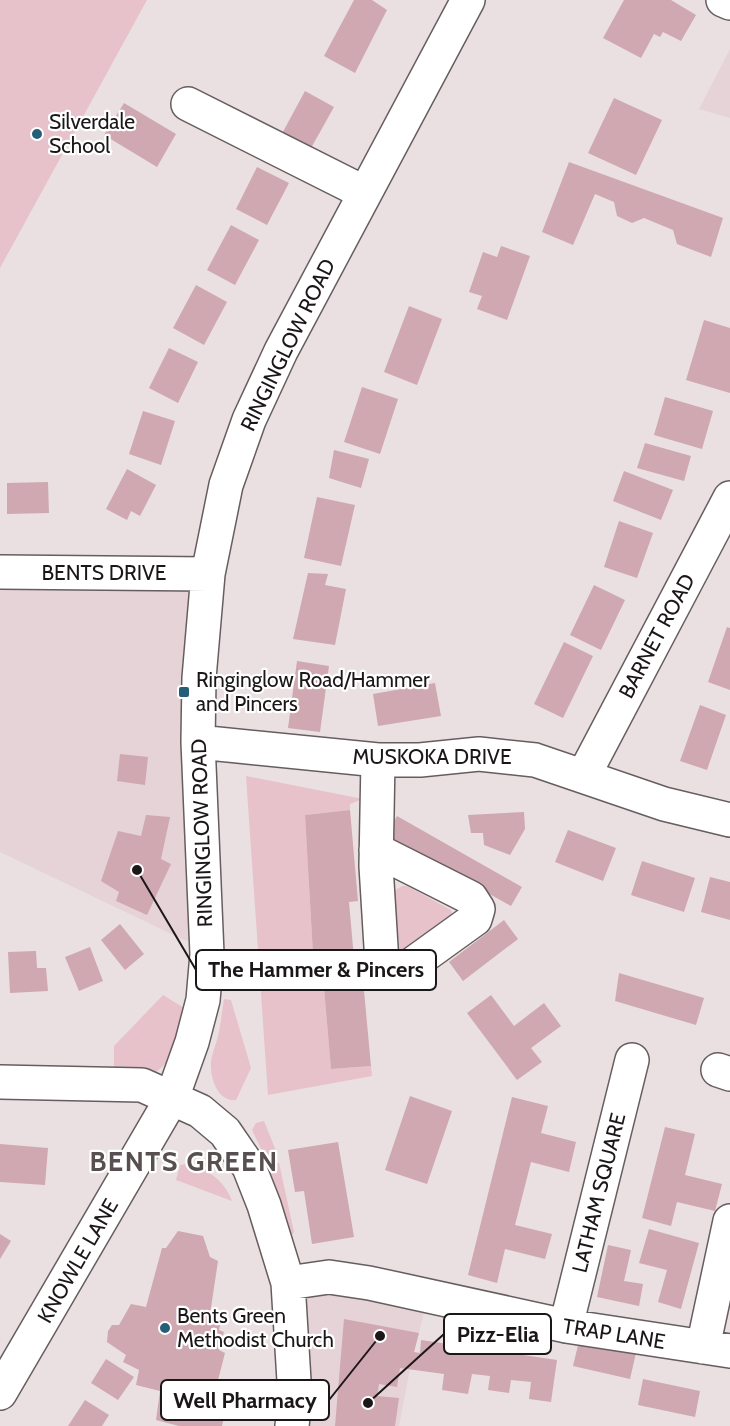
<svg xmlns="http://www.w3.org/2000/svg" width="730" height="1426" viewBox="0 0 730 1426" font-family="Cabin,sans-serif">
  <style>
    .built { fill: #e5d3d7 }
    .green { fill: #e7c2ca }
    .building { fill: #cfa8b1 }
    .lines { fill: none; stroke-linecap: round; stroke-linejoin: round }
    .minor-casing { stroke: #665d5f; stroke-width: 36 }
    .minor { stroke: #fff; stroke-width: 33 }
    .poi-dot { fill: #245e77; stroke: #fff; stroke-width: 2 }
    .labels { text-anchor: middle; stroke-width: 4.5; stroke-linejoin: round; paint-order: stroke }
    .poi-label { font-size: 21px; fill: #1b1718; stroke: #fff; text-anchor: start }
    .street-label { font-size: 21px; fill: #1b1718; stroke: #fff }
    .district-label { font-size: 27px; font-weight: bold; letter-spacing: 1.5px; fill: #574f50; stroke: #fff }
    .leader { fill: none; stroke: #1b1718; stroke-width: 2 }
    .callout-dot { fill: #1b1718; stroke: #fff; stroke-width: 2 }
    .callout { fill: #fff; stroke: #1b1718; stroke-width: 2 }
    .callout-label { font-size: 22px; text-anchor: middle; font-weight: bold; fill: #1b1718 }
  </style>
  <rect width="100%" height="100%" fill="#eae0e2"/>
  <path class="built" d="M 730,49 L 730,118 L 699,109 Z
    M 0,572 L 208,574 L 206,944 L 184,940 L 0,852 Z
    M 288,1283 L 428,1296 L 410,1369 L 399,1426 L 292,1426 Z"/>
  <path class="green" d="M 0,0 L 147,0 L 0,268 Z
    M 246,776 L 363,799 L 350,804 L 350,810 L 305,815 L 315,988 L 324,988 L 331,1069 L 371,1066 L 372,1076 L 268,1095 Z
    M 402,886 L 407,886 L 451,910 L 454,921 L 403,956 L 400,953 L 393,895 L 394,891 Z
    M 163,995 L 189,1011 L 176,1054 L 163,1066 L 155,1073 L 114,1076 L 114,1046 Z
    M 224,999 L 231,1000 L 251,1068 L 236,1100 C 219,1102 211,1081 211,1067 C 210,1057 216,1045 218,1036 C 221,1023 222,1011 224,999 Z
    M 264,1121 L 276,1151 L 264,1155 L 252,1130 L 256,1123 Z
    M 190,1163 C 207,1169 226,1182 232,1201 L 176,1180 L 180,1165 Z
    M 279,1163 L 294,1232 L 292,1235 L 264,1166 Z"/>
  <path class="building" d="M 354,0 L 372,0 L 387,10 L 355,73 L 324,56 Z
    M 624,0 L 671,0 L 696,15 L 681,41 L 663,32 L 660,37 L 654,34 L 641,58 L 603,38 Z
    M 305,91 L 334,107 L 306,157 L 278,141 Z
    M 614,98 L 662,120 L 636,175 L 588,153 Z
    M 124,103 L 176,134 L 157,167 L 104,135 Z
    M 569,162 L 723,218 L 711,257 L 677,244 L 673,230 L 644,218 L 632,223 L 617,216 L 614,202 L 595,194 L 573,245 L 542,232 Z
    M 257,167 L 289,183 L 267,225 L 236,209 Z
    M 231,225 L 259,240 L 235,285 L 207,270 Z
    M 501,246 L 530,256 L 507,320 L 477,309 L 482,296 L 469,292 L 483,252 L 497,257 Z
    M 196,285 L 227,302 L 204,345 L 173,328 Z
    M 409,306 L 442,319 L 417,385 L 384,372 Z
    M 704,320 L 730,328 L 730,393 L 686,380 Z
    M 169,348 L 198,362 L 178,403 L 149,388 Z
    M 362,387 L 398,399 L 380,454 L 344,442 Z
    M 665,397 L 713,411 L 702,449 L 654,435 Z
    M 143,411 L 175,421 L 161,465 L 129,454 Z
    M 645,443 L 691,456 L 684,481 L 637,468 Z
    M 334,450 L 369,459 L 361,488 L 329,478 Z
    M 127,469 L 156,485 L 140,516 L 131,511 L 127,520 L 106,509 Z
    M 624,471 L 673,490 L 661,520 L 613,501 Z
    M 48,482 L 49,513 L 7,514 L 7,483 Z
    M 317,497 L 355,505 L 341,566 L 304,558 Z
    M 619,521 L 653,533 L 637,578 L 604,567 Z
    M 308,573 L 328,574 L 325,585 L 346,589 L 335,645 L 293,639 Z
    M 594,585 L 625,600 L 601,650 L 570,635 Z
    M 727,627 L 730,628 L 730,690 L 708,682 Z
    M 564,642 L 593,656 L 563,718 L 534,704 Z
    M 297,661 L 329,666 L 320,732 L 288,728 Z
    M 435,683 L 441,716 L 378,726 L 373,694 Z
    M 700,705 L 726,715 L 707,770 L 680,761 Z
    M 120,754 L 148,757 L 145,785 L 117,781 Z
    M 350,810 L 358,901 L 349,902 L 356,981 L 363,980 L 371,1066 L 331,1069 L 324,988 L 315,989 L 305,815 Z
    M 524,812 L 525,829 L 510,855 L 484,845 L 483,833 L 471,833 L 468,815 Z
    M 146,815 L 170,817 L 161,859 L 171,864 L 147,915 L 116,901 L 119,892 L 101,881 L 118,831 L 141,836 Z
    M 397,816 L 522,887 L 511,906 L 386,836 Z
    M 568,830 L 616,848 L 603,881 L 555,862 Z
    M 642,861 L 695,878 L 684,912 L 631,895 Z
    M 710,877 L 730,882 L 730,920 L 701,912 Z
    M 504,920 L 518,939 L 463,981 L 449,962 Z
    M 120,924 L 144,954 L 125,970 L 101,940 Z
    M 90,947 L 103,981 L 79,991 L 65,957 Z
    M 36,951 L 37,968 L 46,968 L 48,991 L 10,993 L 8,952 Z
    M 619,973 L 704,998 L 696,1025 L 615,1001 Z
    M 491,995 L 514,1026 L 544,1003 L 561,1026 L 531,1048 L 542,1062 L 517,1080 L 467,1013 Z
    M 410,1096 L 452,1111 L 427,1184 L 385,1170 Z
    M 512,1097 L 548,1106 L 541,1133 L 576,1142 L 569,1172 L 531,1162 L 515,1225 L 552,1234 L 545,1259 L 505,1249 L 497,1283 L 468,1275 Z
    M 665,1127 L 695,1134 L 685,1175 L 722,1184 L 715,1211 L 677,1202 L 671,1226 L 642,1218 Z
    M 338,1142 L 354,1237 L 312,1244 L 304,1191 L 295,1192 L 288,1150 Z
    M 0,1144 L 48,1148 L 45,1185 L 0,1182 Z
    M 649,1229 L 699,1243 L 681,1309 L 658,1302 L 667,1270 L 639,1263 Z
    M 178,1231 L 203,1236 L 210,1257 L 218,1261 L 209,1321 L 220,1325 L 219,1330 L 224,1332 L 219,1350 L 225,1353 L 217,1384 L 231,1388 L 222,1426 L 179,1426 L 156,1420 L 160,1391 L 136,1385 L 139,1370 L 123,1362 L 126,1355 L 107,1342 L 108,1331 L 112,1325 L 119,1325 L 131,1304 L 146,1307 L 162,1248 L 166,1248 Z
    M 0,1234 L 11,1241 L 0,1259 Z
    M 608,1245 L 631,1250 L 624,1281 L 643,1284 L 639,1306 L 597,1297 Z
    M 344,1319 L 419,1333 L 414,1352 L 420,1353 L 421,1340 L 557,1360 L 551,1402 L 529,1399 L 531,1382 L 511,1380 L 509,1393 L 488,1390 L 490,1376 L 472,1374 L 468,1394 L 442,1390 L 444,1374 L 400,1368 L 397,1387 L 379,1384 L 377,1396 L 399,1398 L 395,1426 L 335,1426 Z
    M 579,1341 L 636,1353 L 630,1379 L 573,1366 Z
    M 106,1359 L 134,1377 L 118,1400 L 91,1383 Z
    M 643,1379 L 700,1391 L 695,1417 L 638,1405 Z
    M 85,1400 L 109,1415 L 102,1426 L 68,1426 Z"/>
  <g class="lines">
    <defs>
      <path id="minor" d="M 723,0 L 730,3
        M 188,104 L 365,193
        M 0,572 L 208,574
        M 198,742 L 378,760 L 420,760 L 479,754 L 535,760 L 664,804 L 730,820
        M 584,775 L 730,498
        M 376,850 L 471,898 L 478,909 L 475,919 L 407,968 L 393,971 L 382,963 L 376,866 L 378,760
        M 718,1070 L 730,1074
        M 0,1082 L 142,1085 L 200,1111 L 225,1132 L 249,1167 L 264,1205 L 288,1283 L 295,1397 L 292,1426
        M 288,1283 L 329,1277 L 369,1283 L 566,1326 L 730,1351
        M 566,1326 L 632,1060
        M 703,1347 L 730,1221
        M 0,1393 L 172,1098 L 192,1042 L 203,1000 L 207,954 L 198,742 L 199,678 L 208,574 L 226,485 L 249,420 L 281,351 L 468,0"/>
    </defs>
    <use href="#minor" class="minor-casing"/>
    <use href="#minor" class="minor"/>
  </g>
  <g class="poi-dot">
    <circle cx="37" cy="134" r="6"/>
    <rect x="178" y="686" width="12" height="12" rx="3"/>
    <circle cx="165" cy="1328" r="6"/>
  </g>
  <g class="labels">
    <g class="poi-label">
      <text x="49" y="129">Silverdale<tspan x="49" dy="24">School</tspan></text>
      <text x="196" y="687">Ringinglow Road/Hammer<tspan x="196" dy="24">and Pincers</tspan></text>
      <text x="177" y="1323">Bents Green<tspan x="177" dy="24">Methodist Church</tspan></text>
    </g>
    <g class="street-label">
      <text transform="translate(288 345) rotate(-64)" y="7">RINGINGLOW ROAD</text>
      <text x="104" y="580">BENTS DRIVE</text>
      <text transform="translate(657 636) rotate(-62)" y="7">BARNET ROAD</text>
      <text x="432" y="764">MUSKOKA DRIVE</text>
      <text transform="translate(202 833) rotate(-92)" y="7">RINGINGLOW ROAD</text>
      <text transform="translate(599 1193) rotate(-76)" y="7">LATHAM SQUARE</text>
      <text transform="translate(78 1261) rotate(-60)" y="7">KNOWLE LANE</text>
      <text transform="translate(614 1334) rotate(9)" y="7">TRAP LANE</text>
    </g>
    <g class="district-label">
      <text x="184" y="1171">BENTS GREEN</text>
    </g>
  </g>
  <path class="leader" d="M137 870L196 970M368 1403L444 1334M380 1336L329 1400"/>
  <g class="callout-dot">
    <circle cx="137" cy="870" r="6"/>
    <circle cx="368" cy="1403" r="6"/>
    <circle cx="380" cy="1336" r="6"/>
  </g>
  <g class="callout">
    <rect x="196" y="950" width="240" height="40" rx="6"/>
    <rect x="444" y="1314" width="107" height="40" rx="6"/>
    <rect x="161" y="1380" width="168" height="40" rx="6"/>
  </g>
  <g class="callout-label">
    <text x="316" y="977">The Hammer &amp; Pincers</text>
    <text x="498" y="1342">Pizz-Elia</text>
    <text x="245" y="1408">Well Pharmacy</text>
  </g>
</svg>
